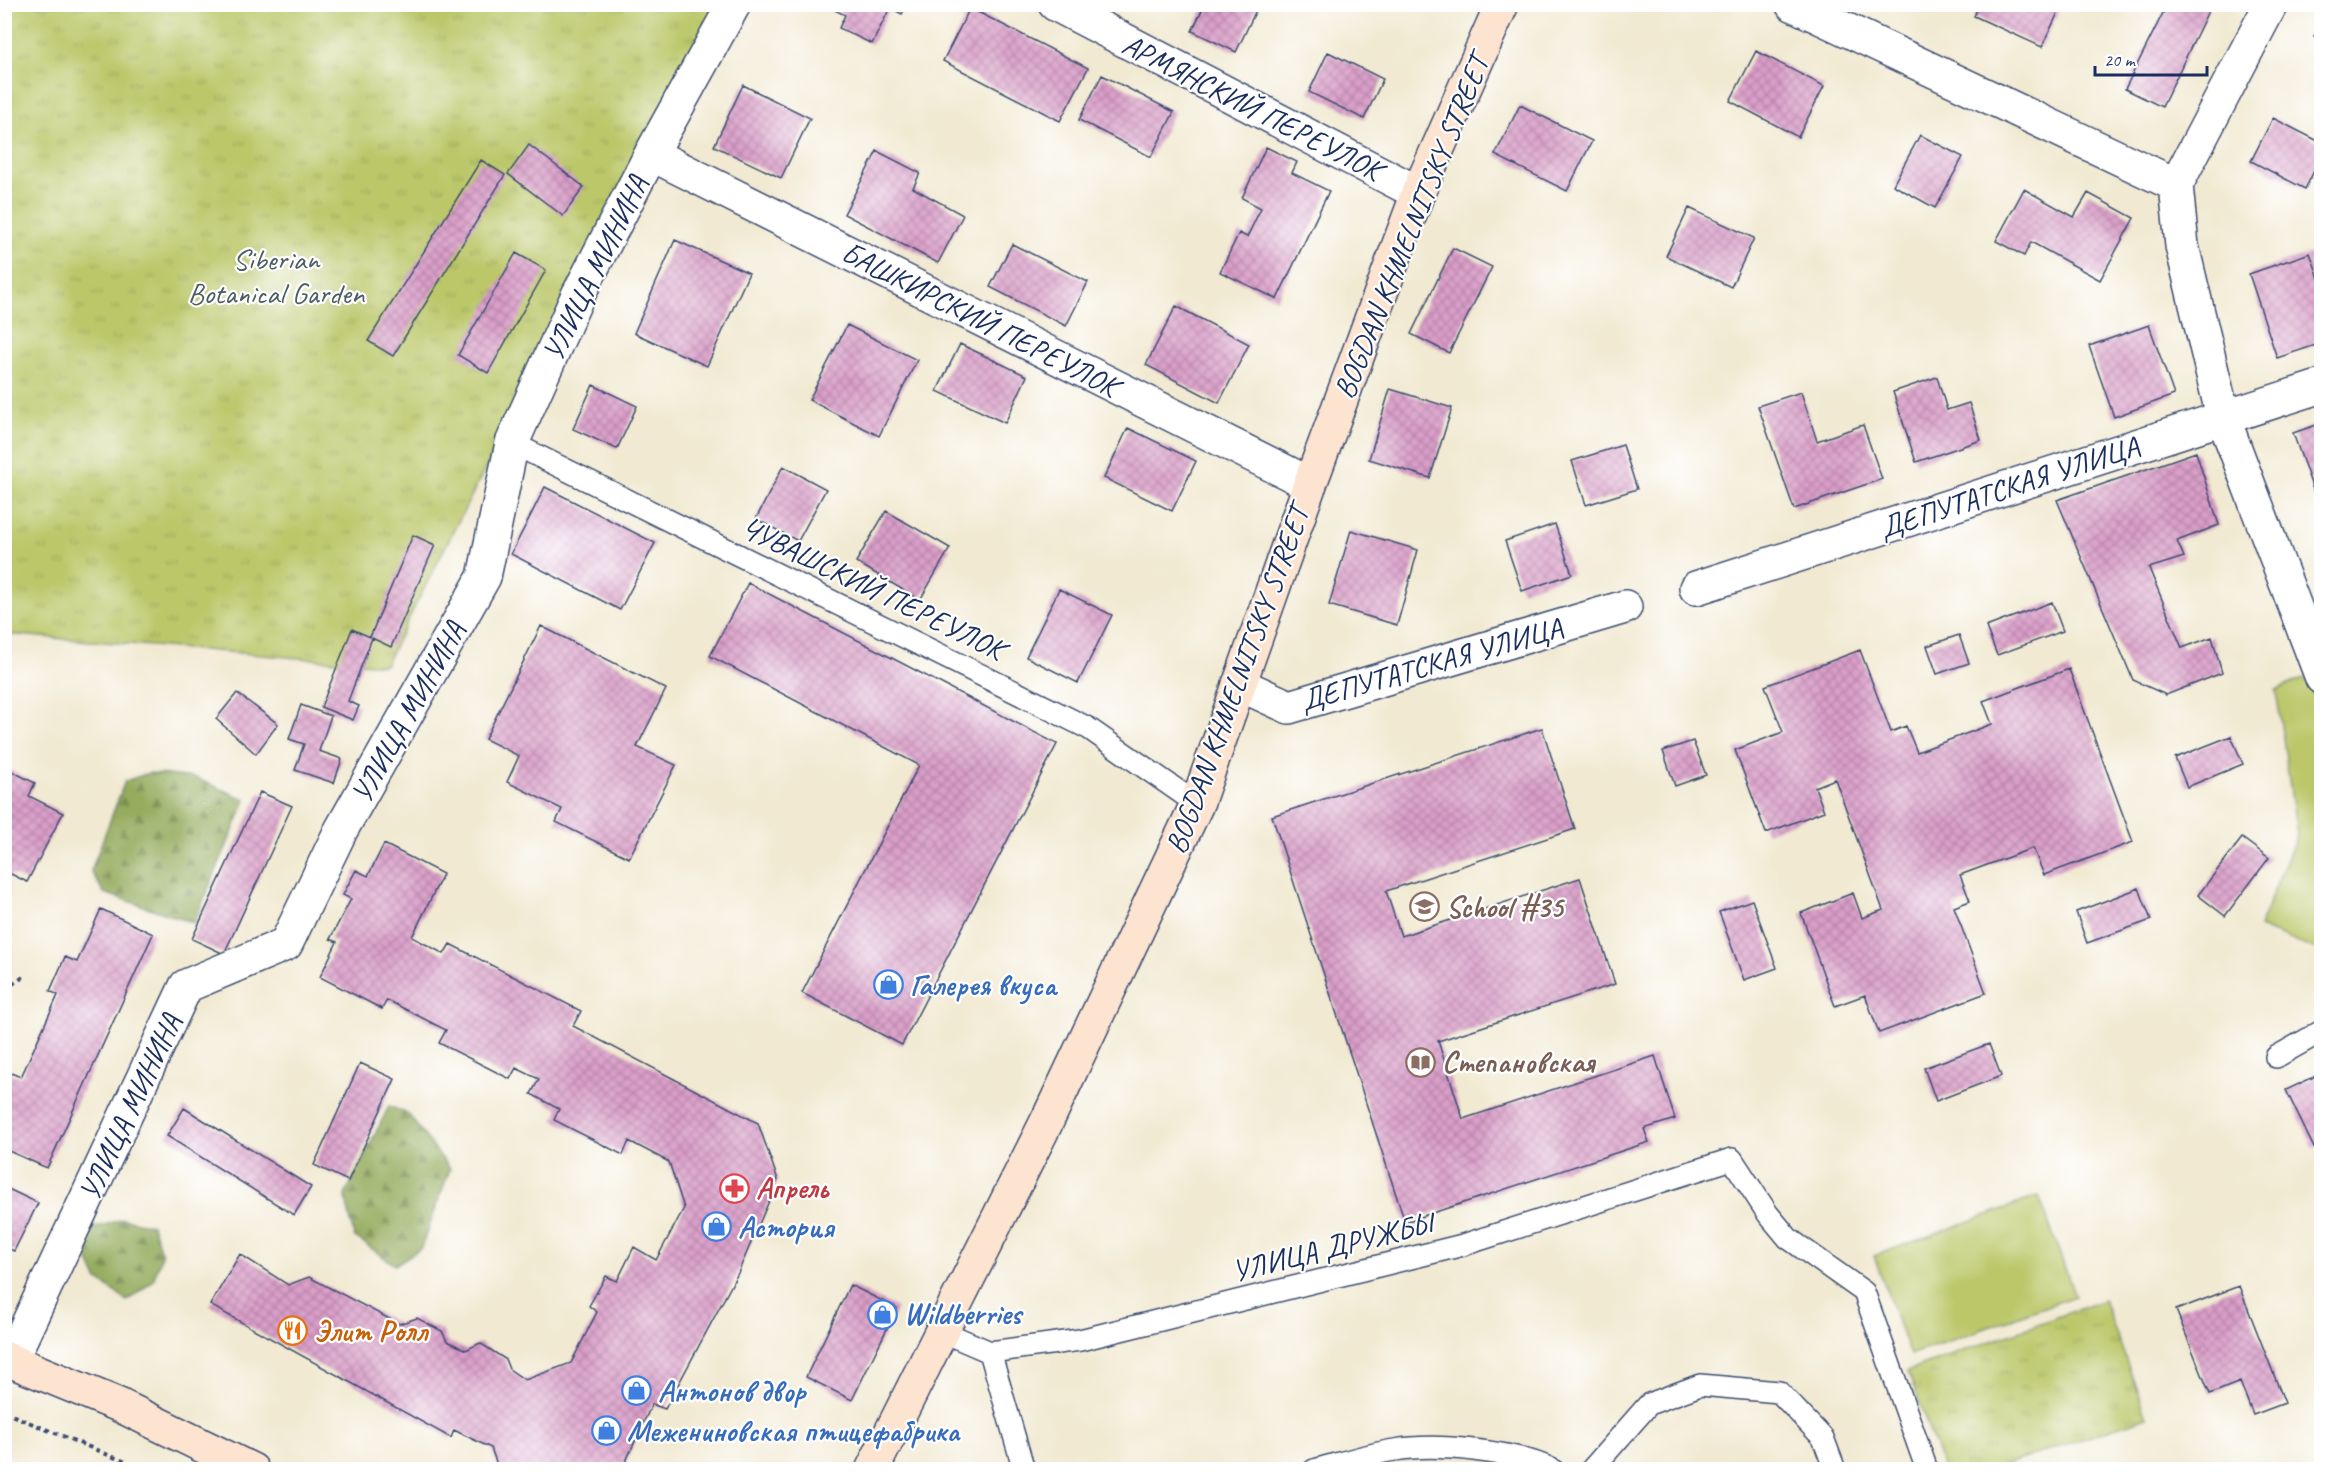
<svg xmlns="http://www.w3.org/2000/svg" width="2326" height="1474" viewBox="0 0 2326 1474" font-family="Caveat,sans-serif">
  <style>
    .green { fill: #bbc769; stroke: #6b7b64; stroke-width: 1.5 }
    .forest { fill: url(#forest-firs); stroke: #586e5e; stroke-width: 1.5 }
    .park { fill: url(#park-tufts); stroke: #6b7b64; stroke-width: 1.5 }
    .building { fill: url(#building-cross-hatch) }
    .lines { fill: none; stroke-linecap: round; stroke-linejoin: round }
    .lane-casing { stroke: #3b4b6f; stroke-width: 24 }
    .street-casing { stroke: #3b4b6f; stroke-width: 36 }
    .secondary-casing { stroke: #3b4b6f; stroke-width: 36 }
    .path { stroke: #3b4b6f; stroke-width: 4; stroke-dasharray: 4.5 4.5; stroke-linecap: butt }
    .lane { stroke: #fff; stroke-width: 21 }
    .street { stroke: #fff; stroke-width: 33 }
    .secondary { stroke: #fde4d1; stroke-width: 33 }
    .labels { text-anchor: middle; stroke-width: 4.5; stroke-linejoin: round; paint-order: stroke }
    .street-label { font-size: 30px; fill: #1b2f5e; stroke: #fff }
    .park-label { font-size: 30px; fill: #4b5d61; stroke: #fff }
    .education-label { font-size: 30px; font-weight: bold; fill: #785e54; stroke: #fff; text-anchor: start }
    .shop-label { font-size: 30px; font-weight: bold; fill: #366cbe; stroke: #fff; text-anchor: start }
    .health-label { font-size: 30px; font-weight: bold; fill: #be3a42; stroke: #fff; text-anchor: start }
    .food-label { font-size: 30px; font-weight: bold; fill: #c56008; stroke: #fff; text-anchor: start }
  </style>
  <defs>
    <pattern id="forest-firs" width="22" height="20" patternUnits="userSpaceOnUse" patternTransform="scale(1.5)"><rect width="22" height="20" fill="#94ac5d"/><path d="M5 1l3.5 6h-7zM16 11l3.5 6h-7z" fill="#788c50"/></pattern>
    <pattern id="park-tufts" width="24" height="20" patternUnits="userSpaceOnUse" patternTransform="scale(1.5)"><rect width="24" height="20" fill="#bbc769"/><path d="M3 7l-1-3M5 7V3M7 7l1-3M15 17l-1-3M17 17v-4M19 17l1-3" fill="none" stroke="#a0ab5d"/></pattern>
    <pattern id="building-cross-hatch" width="8" height="8" patternUnits="userSpaceOnUse" patternTransform="scale(1.5)"><rect width="8" height="8" fill="#db9fc9"/><path d="M0 0l8 8M0 8l8-8" fill="none" stroke="#b182a6"/></pattern>
  </defs>
  <rect width="100%" height="100%" fill="#fff"/>
  <filter id="ink" filterUnits="userSpaceOnUse"><feTurbulence type="fractalNoise" baseFrequency=".0167" numOctaves="2"/><feDisplacementMap in="SourceGraphic" scale="12" xChannelSelector="R" yChannelSelector="G"/><feConvolveMatrix kernelMatrix="1 2 1 2 8 2 1 2 1" color-interpolation-filters="sRGB"/></filter>
  <filter id="wash" filterUnits="userSpaceOnUse"><feTurbulence type="fractalNoise" baseFrequency=".008" numOctaves="4" result="noise"/><feDisplacementMap in="SourceGraphic" scale="24" xChannelSelector="R" yChannelSelector="G"/><feGaussianBlur stdDeviation="1.35" result="paint"/><feColorMatrix in="noise" values="0 0 0 0 0 0 0 0 0 0 0 0 0 0 0 0 0 1.4 0 .05"/><feComposite in="paint" operator="in"/></filter>
  <g filter="url(#wash)">
    <rect width="100%" height="100%" fill="#f1e9d1"/>
    <path class="green" d="M 2305,678 L 2321,706 L 2321,952 L 2259,927 L 2297,835 L 2276,690 Z
      M 2039,1196 L 2075,1296 L 1910,1355 L 1874,1256 Z"/>
    <path class="forest" d="M 149,773 L 196,778 L 246,800 L 194,923 L 104,893 L 91,871 L 125,781 Z
      M 389,1106 L 408,1114 L 450,1169 L 421,1248 L 395,1265 L 354,1236 L 345,1195 Z
      M 123,1219 L 152,1225 L 162,1255 L 153,1281 L 127,1301 L 97,1279 L 83,1248 L 91,1229 Z"/>
    <path class="park" d="M 4,5 L 722,5 L 385,665 L 5,634 Z
      M 2104,1300 L 2147,1417 L 1993,1469 L 1943,1469 L 1908,1371 Z"/>
    <g id="blocks">
      <path class="building" d="M 823,4 L 907,4 L 902,14 L 890,8 L 872,44 L 839,28 L 845,15 Z
        M 1205,4 L 1259,4 L 1236,52 L 1192,31 Z
        M 1979,4 L 2062,4 L 2042,47 L 1974,16 Z
        M 2167,5 L 2205,5 L 2210,7 L 2162,107 L 2125,89 Z
        M 970,8 L 1088,68 L 1060,121 L 943,61 Z
        M 2322,21 L 2322,39 L 2314,36 Z
        M 1756,51 L 1824,86 L 1798,137 L 1730,101 Z
        M 1328,52 L 1383,79 L 1364,119 L 1309,92 Z
        M 1102,75 L 1174,112 L 1151,157 L 1079,120 Z
        M 743,85 L 810,118 L 781,178 L 714,146 Z
        M 1520,105 L 1592,141 L 1567,191 L 1495,155 Z
        M 2273,118 L 2322,143 L 2322,155 L 2305,189 L 2251,161 Z
        M 1920,135 L 1963,157 L 1935,208 L 1893,185 Z
        M 529,145 L 584,187 L 563,216 L 508,174 Z
        M 1266,147 L 1297,162 L 1292,173 L 1329,191 L 1277,299 L 1220,272 L 1239,233 L 1247,237 L 1261,208 L 1242,198 Z
        M 877,151 L 920,173 L 913,188 L 963,215 L 938,263 L 844,214 Z
        M 481,160 L 505,175 L 393,356 L 368,341 Z
        M 2024,189 L 2074,217 L 2088,193 L 2134,218 L 2100,280 L 2031,242 L 2024,256 L 1996,241 Z
        M 1689,208 L 1754,238 L 1731,287 L 1666,256 Z
        M 675,240 L 749,273 L 707,366 L 634,333 Z
        M 1012,244 L 1088,282 L 1066,326 L 990,287 Z
        M 1453,248 L 1492,267 L 1449,353 L 1411,334 Z
        M 516,253 L 546,270 L 488,373 L 458,355 Z
        M 2310,253 L 2322,286 L 2322,343 L 2277,358 L 2249,274 Z
        M 1176,306 L 1249,344 L 1219,403 L 1146,365 Z
        M 847,325 L 917,360 L 879,436 L 809,400 Z
        M 2149,325 L 2174,395 L 2114,417 L 2089,346 Z
        M 960,344 L 1027,376 L 1005,423 L 937,391 Z
        M 1937,377 L 1947,410 L 1969,403 L 1981,440 L 1916,462 L 1893,392 Z
        M 593,385 L 637,406 L 617,449 L 573,429 Z
        M 1390,389 L 1452,408 L 1430,478 L 1369,459 Z
        M 1801,392 L 1817,441 L 1863,425 L 1882,479 L 1794,509 L 1758,406 Z
        M 2322,423 L 2322,493 L 2315,495 L 2293,433 Z
        M 1128,428 L 1196,461 L 1172,511 L 1104,478 Z
        M 1623,445 L 1637,489 L 1586,505 L 1572,461 Z
        M 2196,452 L 2219,525 L 2177,541 L 2184,557 L 2149,568 L 2182,648 L 2212,637 L 2222,673 L 2166,695 L 2133,680 L 2057,500 Z
        M 783,466 L 826,489 L 798,541 L 756,519 Z
        M 545,487 L 655,543 L 620,610 L 511,554 Z
        M 886,511 L 950,548 L 920,600 L 856,562 Z
        M 1555,524 L 1572,574 L 1522,591 L 1505,541 Z
        M 1351,530 L 1418,550 L 1397,625 L 1329,605 Z
        M 413,535 L 435,545 L 391,647 L 372,638 L 348,701 L 359,706 L 353,720 L 321,707 L 352,629 L 370,637 Z
        M 748,583 L 1057,744 L 902,1045 L 802,993 L 919,765 L 710,656 Z
        M 1059,589 L 1112,615 L 1078,683 L 1026,657 Z
        M 2052,602 L 2063,631 L 1997,655 L 1986,627 Z
        M 541,626 L 666,689 L 637,747 L 676,765 L 629,858 L 556,822 L 562,809 L 507,782 L 519,756 L 485,739 Z
        M 1959,635 L 1969,663 L 1937,674 L 1927,646 Z
        M 1860,650 L 1891,732 L 1906,726 L 1917,752 L 1992,724 L 1983,701 L 2069,669 L 2133,842 L 2044,875 L 2033,848 L 1960,875 L 1970,901 L 1954,907 L 1986,993 L 1879,1033 L 1865,995 L 1835,1006 L 1801,913 L 1853,893 L 1862,918 L 1883,910 L 1835,779 L 1815,787 L 1824,811 L 1766,833 L 1735,750 L 1783,732 L 1765,686 Z
        M 237,693 L 278,724 L 256,754 L 216,719 Z
        M 301,705 L 331,716 L 319,751 L 342,759 L 334,783 L 295,770 L 304,744 L 289,739 Z
        M 1542,728 L 1575,829 L 1386,891 L 1401,936 L 1580,878 L 1615,984 L 1438,1041 L 1463,1119 L 1655,1056 L 1675,1119 L 1644,1129 L 1649,1142 L 1405,1222 L 1272,816 Z
        M 2231,736 L 2243,764 L 2187,787 L 2175,758 Z
        M 1693,741 L 1706,775 L 1675,786 L 1663,751 Z
        M 4,767 L 35,783 L 29,796 L 63,813 L 27,882 L 11,874 L 4,881 Z
        M 260,792 L 292,806 L 224,954 L 192,939 Z
        M 2242,838 L 2269,858 L 2225,916 L 2198,895 Z
        M 384,844 L 443,874 L 412,937 L 444,954 L 450,944 L 581,1011 L 573,1026 L 758,1123 L 778,1180 L 738,1273 L 665,1409 L 652,1404 L 622,1470 L 499,1470 L 491,1448 L 454,1430 L 451,1438 L 210,1305 L 240,1254 L 288,1285 L 309,1277 L 399,1324 L 417,1318 L 442,1331 L 447,1341 L 466,1350 L 480,1343 L 505,1359 L 509,1369 L 525,1380 L 571,1363 L 597,1312 L 589,1306 L 606,1276 L 617,1281 L 634,1247 L 656,1260 L 684,1208 L 669,1162 L 629,1141 L 623,1155 L 554,1120 L 559,1109 L 531,1094 L 539,1079 L 516,1068 L 510,1079 L 439,1043 L 446,1030 L 387,1000 L 382,1009 L 320,977 L 337,942 L 330,939 L 351,899 L 343,895 L 356,870 L 368,876 Z
        M 2139,888 L 2151,920 L 2087,943 L 2076,912 Z
        M 1752,900 L 1777,968 L 1744,980 L 1719,912 Z
        M 101,909 L 153,934 L 47,1168 L 4,1149 L 4,1087 L 11,1073 L 21,1077 L 58,995 L 50,991 L 65,957 L 77,962 Z
        M 1989,1044 L 2001,1076 L 1936,1101 L 1924,1068 Z
        M 360,1063 L 395,1079 L 348,1181 L 314,1165 Z
        M 2322,1073 L 2322,1145 L 2314,1148 L 2286,1090 Z
        M 184,1108 L 311,1187 L 294,1215 L 167,1136 Z
        M 4,1187 L 38,1203 L 14,1251 L 4,1247 Z
        M 850,1285 L 897,1308 L 852,1400 L 806,1377 Z
        M 2239,1286 L 2285,1403 L 2253,1415 L 2240,1382 L 2210,1394 L 2176,1310 Z"/>
    </g>
  </g>
  <g filter="url(#ink)">
    <use href="#blocks" fill-opacity="0" stroke="#3b4b6f" stroke-width="1.5"/>
    <g class="lines">
      <defs>
        <path id="lane" d="M 512,443 L 1088,728 L 1197,804
          M 2276,1057 L 2322,1031
          M 941,1331 L 990,1352 L 1080,1340 L 1463,1245 L 1732,1159 L 1768,1214 L 1788,1238 L 1864,1292 L 1927,1470
          M 990,1352 L 1024,1470
          M 1314,1470 C 1341,1463 1368,1454 1395,1450 C 1436,1443 1516,1451 1553,1470
          M 1591,1470 L 1649,1404 L 1700,1385 L 1779,1392 L 1823,1438 L 1835,1470"/>
        <path id="street" d="M 1055,4 L 1418,193
          M 1792,4 L 2176,185
          M 2271,4 L 2176,185 L 2182,246 L 2223,417 L 2322,678
          M 651,154 L 1310,484
          M 1696,588 L 2322,386
          M 1239,684 L 1289,707 L 1625,607
          M 11,1360 L 186,986 L 286,944 L 341,830 L 484,577 L 512,443 L 578,295 L 651,154 L 734,4"/>
        <path id="secondary" d="M 4,1358 L 119,1405 L 252,1470
          M 872,1470 L 1049,1117 L 1197,804 L 1310,484 L 1418,193 L 1502,4"/>
      </defs>
      <use href="#lane" class="lane-casing"/>
      <use href="#street" class="street-casing"/>
      <use href="#secondary" class="secondary-casing"/>
      <path class="path" d="M 4,989 L 27,975
        M 4,1412 L 145,1470"/>
      <use href="#lane" class="lane"/>
      <use href="#street" class="street"/>
      <use href="#secondary" class="secondary"/>
    </g>
  </g>
  <defs>
    <symbol id="school-ring" viewBox="-11 -11 22 22"><circle r="9.5" fill="#fff" stroke="#8d6e63" stroke-width="1.5"/><path d="M0-5L7-2L0 1L-7-2ZM-4 1L0 2.5L4 1V4Q0 6-4 4Z" fill="#8d6e63"/></symbol>
    <symbol id="shop-ring" viewBox="-11 -11 22 22"><circle r="9.5" fill="#fff" stroke="#3f7fe0" stroke-width="1.5"/><path d="M-5-2.5h2.3a2.7 3.5 0 0 1 5.4 0H5L5.5 6h-11ZM-1.5-2.5h3a1.5 2.3 0 0 0-3 0Z" fill="#3f7fe0"/></symbol>
    <symbol id="library-ring" viewBox="-11 -11 22 22"><circle r="9.5" fill="#fff" stroke="#8d6e63" stroke-width="1.5"/><path d="M-6-4Q-3-5.5-.7-3.5V5Q-3 3-6 4ZM6-4Q3-5.5 .7-3.5V5Q3 3 6 4Z" fill="#8d6e63"/></symbol>
    <symbol id="pharmacy-ring" viewBox="-11 -11 22 22"><circle r="9.5" fill="#fff" stroke="#e0444e" stroke-width="1.5"/><path d="M-2-6h4v4h4v4h-4v4h-4v-4h-4v-4h4Z" fill="#e0444e"/></symbol>
    <symbol id="restaurant-ring" viewBox="-11 -11 22 22"><circle r="9.5" fill="#fff" stroke="#e8710a" stroke-width="1.5"/><path d="M-5-6h1v4h1v-4h1v4h1v-4h1v5L-1.5 .5V6h-2V.5L-5-1ZM5-6V6H3V1.5H1.5Q1.5-4 5-6Z" fill="#e8710a"/></symbol>
  </defs>
  <g fill-rule="evenodd">
    <use href="#school-ring" x="1408" y="890" width="33" height="33"/>
    <use href="#shop-ring" x="872" y="968" width="33" height="33"/>
    <use href="#library-ring" x="1404" y="1046" width="33" height="33"/>
    <use href="#pharmacy-ring" x="718" y="1172" width="33" height="33"/>
    <use href="#shop-ring" x="700" y="1210" width="33" height="33"/>
    <use href="#shop-ring" x="866" y="1298" width="33" height="33"/>
    <use href="#restaurant-ring" x="276" y="1314" width="33" height="33"/>
    <use href="#shop-ring" x="620" y="1374" width="33" height="33"/>
    <use href="#shop-ring" x="590" y="1414" width="33" height="33"/>
  </g>
  <g class="labels">
    <g class="street-label">
      <text transform="translate(1252 107) rotate(27)" y="10">АРМЯНСКИЙ ПЕРЕУЛОК</text>
      <text transform="translate(1411 227) rotate(-68)" y="10">BOGDAN KHMELNITSKY STREET</text>
      <text transform="translate(595 268) rotate(-64)" y="10">УЛИЦА МИНИНА</text>
      <text transform="translate(980 319) rotate(27)" y="10">БАШКИРСКИЙ ПЕРЕУЛОК</text>
      <text transform="translate(2009 487) rotate(-18)" y="10">ДЕПУТАТСКАЯ УЛИЦА</text>
      <text transform="translate(873 588) rotate(26)" y="10">ЧУВАШСКИЙ ПЕРЕУЛОК</text>
      <text transform="translate(1431 664) rotate(-16)" y="10">ДЕПУТАТСКАЯ УЛИЦА</text>
      <text transform="translate(1237 680) rotate(-70)" y="10">BOGDAN KHMELNITSKY STREET</text>
      <text transform="translate(408 712) rotate(-61)" y="10">УЛИЦА МИНИНА</text>
      <text transform="translate(130 1107) rotate(-65)" y="10">УЛИЦА МИНИНА</text>
      <text transform="translate(1332 1247) rotate(-14)" y="10">УЛИЦА ДРУЖБЫ</text>
    </g>
    <g class="park-label">
      <text x="276" y="269">Siberian<tspan x="276" dy="34">Botanical Garden</tspan></text>
    </g>
    <g class="education-label">
      <text x="1446" y="917">School #35</text>
      <text x="1442" y="1072">Степановская</text>
    </g>
    <g class="shop-label">
      <text x="910" y="995">Галерея вкуса</text>
      <text x="738" y="1237">Астория</text>
      <text x="904" y="1324">Wildberries</text>
      <text x="658" y="1401">Антонов двор</text>
      <text x="627" y="1441">Межениновская птицефабрика</text>
    </g>
    <g class="health-label">
      <text x="756" y="1198">Апрель</text>
    </g>
    <g class="food-label">
      <text x="314" y="1341">Элит Ролл</text>
    </g>
  </g>
  <rect width="2326" height="1474" fill="none" stroke="#fff" stroke-width="24"/>
  <path d="M2095 66v9h112v-9" fill="none" stroke="#1b2f5e" stroke-width="3"/>
  <text x="2104" y="66" font-size="18" fill="#1b2f5e" stroke="#ffffff" stroke-width="4.5" paint-order="stroke">20 m</text>
</svg>
